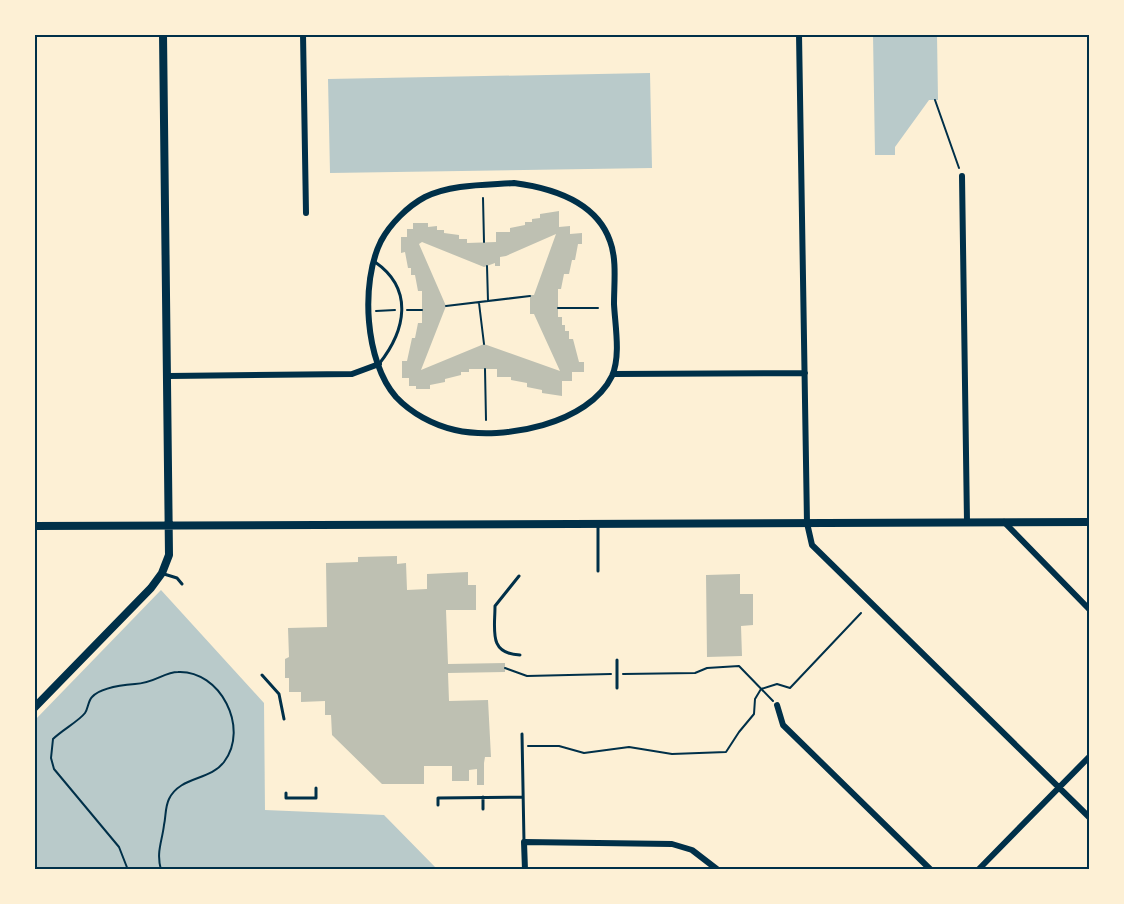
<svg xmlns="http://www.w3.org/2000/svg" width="1124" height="904" viewBox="0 0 1124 904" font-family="'Public Sans',sans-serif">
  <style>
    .green { fill: #b9caca }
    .building { fill: #bec0b2; fill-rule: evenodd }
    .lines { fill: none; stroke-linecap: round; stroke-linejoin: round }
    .path { stroke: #003049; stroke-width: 2 }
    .service { stroke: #003049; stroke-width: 3 }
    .minor { stroke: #003049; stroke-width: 6 }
    .tertiary { stroke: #003049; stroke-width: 8 }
    .neatline { fill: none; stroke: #003049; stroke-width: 2 }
  </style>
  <rect width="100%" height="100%" fill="#fdf0d5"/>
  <path class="green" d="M 873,35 L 937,35 L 938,100 L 929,100 L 895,147 L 895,155 L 875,155 Z
    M 650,73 L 652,168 L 330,173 L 328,79 Z
    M 161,590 L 264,703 L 265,810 L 384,815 L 437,869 L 35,869 L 34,721 Z"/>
  <path class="building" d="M 559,211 L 559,227 L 570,226 L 570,234 L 582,233 L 582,244 L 578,244 L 575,260 L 572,260 L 569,274 L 564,274 L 561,289 L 558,289 L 558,317 L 562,317 L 562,325 L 565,325 L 565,331 L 569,331 L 569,339 L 573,339 L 579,362 L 584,362 L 584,372 L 572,372 L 572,381 L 562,381 L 562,396 L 542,393 L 542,390 L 527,387 L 527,383 L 511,380 L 511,377 L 497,377 L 497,369 L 469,369 L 469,372 L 461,372 L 461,375 L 445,379 L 445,382 L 430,385 L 430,389 L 416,389 L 416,386 L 409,386 L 409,378 L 402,378 L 402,361 L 407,361 L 412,338 L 415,338 L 418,323 L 422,323 L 422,291 L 418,291 L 415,275 L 411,275 L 411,268 L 408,268 L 405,252 L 401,253 L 401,237 L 407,237 L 407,229 L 413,229 L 413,223 L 428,223 L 428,227 L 437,226 L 437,230 L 444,230 L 444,233 L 459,235 L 459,239 L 467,239 L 467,243 L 496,242 L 496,232 L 510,232 L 510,228 L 525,225 L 525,222 L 532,222 L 532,219 L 540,218 L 540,214 ZM 556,234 L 534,295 L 530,295 L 530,314 L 534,314 L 560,371 L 484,344 L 421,370 L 446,306 L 419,244 L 422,242 L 484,267 L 495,263 L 495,266 L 500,266 L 500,257 L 506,256 Z
    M 397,556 L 397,564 L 406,563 L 407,590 L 427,589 L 427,574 L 468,572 L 468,585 L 476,585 L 476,610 L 446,610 L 448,664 L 505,663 L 505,672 L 448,673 L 449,701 L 488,700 L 491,757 L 485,757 L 484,763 L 484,785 L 477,785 L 477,769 L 469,770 L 469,781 L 452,781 L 452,766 L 424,766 L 424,784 L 382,784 L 332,735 L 331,715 L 325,715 L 325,701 L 301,702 L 301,692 L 289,692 L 289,678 L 285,678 L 285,659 L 289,657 L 288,628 L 327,627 L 326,563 L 358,562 L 358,557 Z
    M 740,574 L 740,594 L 753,594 L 753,625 L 741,626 L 742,656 L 707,657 L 706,575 Z"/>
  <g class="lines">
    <path class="path" d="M 935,100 L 959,168
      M 483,198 L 484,242
      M 487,266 L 488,301
      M 479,303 L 484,344
      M 446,306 L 530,296
      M 558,308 L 598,308
      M 407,310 L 422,310
      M 376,311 L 395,310
      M 485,369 L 486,420
      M 505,668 L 527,676 L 611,674
      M 623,674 L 695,673 L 707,668 L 739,666 L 773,701
      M 528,746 L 559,746 L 584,753 L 629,747 L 672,754 L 726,752 L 739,732 L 754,714 L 755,699 L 761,689 L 777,684 L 790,688 L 861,613
      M 128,870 L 119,847 L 54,769 L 51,758 L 53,739 C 62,730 79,721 85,713 C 88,709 88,701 92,697 C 101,687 122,685 135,684 C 155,683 164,672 178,672 C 220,670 250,728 224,762 C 210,781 180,776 169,799 C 165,807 166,816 164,825 C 162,842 156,852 161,870"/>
    <path class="service" d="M 375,262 C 414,289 406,330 379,364
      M 598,524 L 598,571
      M 164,574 L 177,578 L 182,584
      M 519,576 L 495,606 C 495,630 488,654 520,655
      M 617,660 L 617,688
      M 262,675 L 279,694 L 284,719
      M 522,734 L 524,842
      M 286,793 L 286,798 L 316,798 L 316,788
      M 483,797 L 483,809
      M 438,805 L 438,798 L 523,797"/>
    <path class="minor" d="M 303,34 L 306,213
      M 799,34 L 807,523 L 812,545 L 1090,818
      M 962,176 L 967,522
      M 514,183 C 552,188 596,201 610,241 C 617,259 614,284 614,304 C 615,325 621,356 612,376 C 589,424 503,441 455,430 C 433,425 411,413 396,397 C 365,362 360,283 381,241 C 390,224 408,206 425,197 C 451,184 486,185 514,183 Z
      M 613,374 L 805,373
      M 169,376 L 352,374 L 379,364
      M 1004,522 L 1090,610
      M 777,705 L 783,725 L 931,870
      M 525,870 L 524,842 L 672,844 L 692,850 L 718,870
      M 978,870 L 1090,756"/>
    <path class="tertiary" d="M 34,526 L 1090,522
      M 34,708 L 151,588 L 162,573 L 169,555 L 163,34"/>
  </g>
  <rect width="1124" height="904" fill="none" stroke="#fdf0d5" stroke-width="72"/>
  <rect x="36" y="36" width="1052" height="832" class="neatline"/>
</svg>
